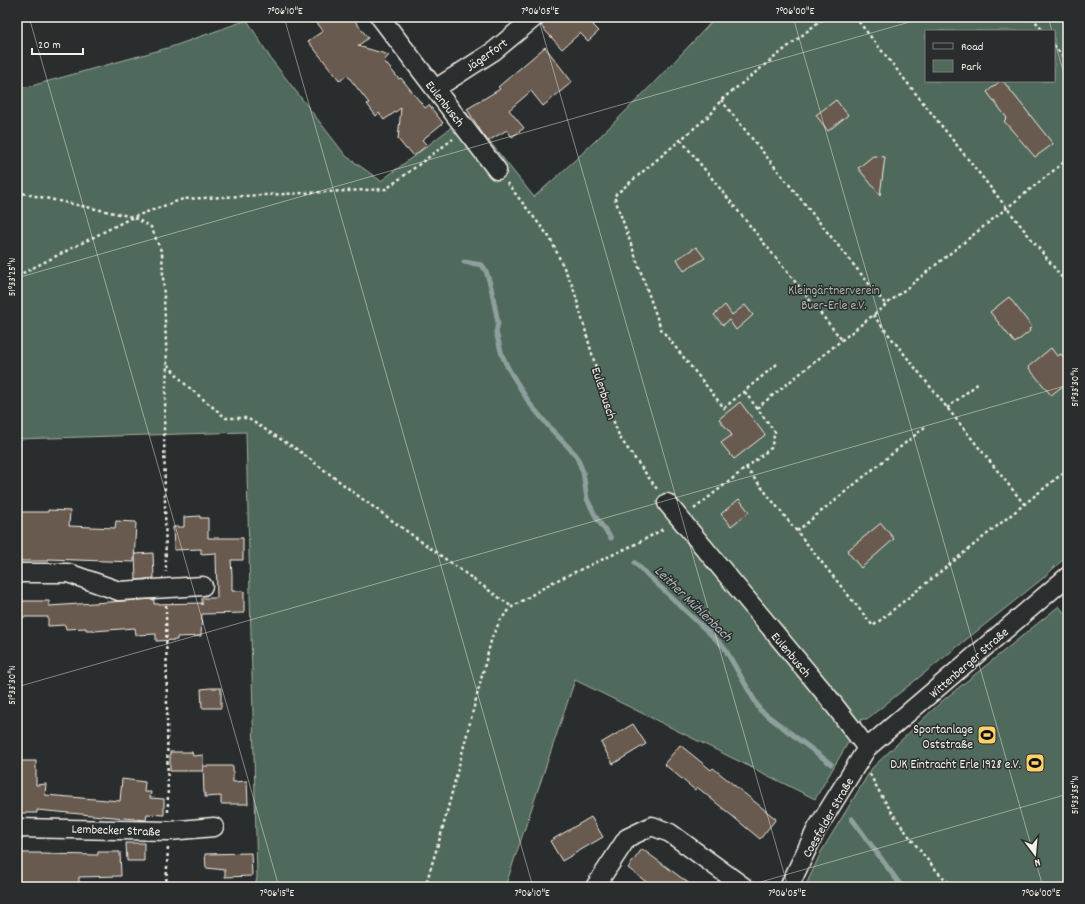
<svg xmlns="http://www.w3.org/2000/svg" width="1085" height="904" viewBox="0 0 1085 904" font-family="Dekko,sans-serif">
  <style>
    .green { fill: #506b5b; stroke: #a2aea2; fill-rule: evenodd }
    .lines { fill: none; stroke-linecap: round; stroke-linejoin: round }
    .stream { stroke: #8e9f9e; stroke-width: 5 }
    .building { fill: #685a4f; stroke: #f4f1e8 }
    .minor-casing { stroke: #f4f1e8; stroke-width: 21 }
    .path { stroke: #f4f1e8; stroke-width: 2.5; stroke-dasharray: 3 3; stroke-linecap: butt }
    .minor { stroke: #2a2d2e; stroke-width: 18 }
    .ticks { fill: none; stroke: #f4f1e8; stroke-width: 1; stroke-opacity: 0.45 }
    .labels { text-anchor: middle; stroke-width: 3; stroke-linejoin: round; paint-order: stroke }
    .street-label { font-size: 13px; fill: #f4f1e8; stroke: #2a2d2e }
    .park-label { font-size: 13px; fill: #aab5a9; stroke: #2a2d2e }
    .poi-label { font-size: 13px; fill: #f4f1e8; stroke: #2a2d2e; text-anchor: end }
    .water-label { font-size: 14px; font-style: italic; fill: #b0bab6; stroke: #2a2d2e }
    .neatline { fill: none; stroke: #f4f1e8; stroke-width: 1.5 }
    .ticks-label { font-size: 10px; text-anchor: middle; fill: #f4f1e8 }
  </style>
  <rect width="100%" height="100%" fill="#2a2d2e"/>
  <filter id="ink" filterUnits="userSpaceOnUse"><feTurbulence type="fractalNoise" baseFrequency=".025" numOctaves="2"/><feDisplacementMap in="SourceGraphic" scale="8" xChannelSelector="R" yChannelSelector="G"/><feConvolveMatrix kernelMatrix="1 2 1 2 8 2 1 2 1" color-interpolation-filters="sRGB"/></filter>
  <g filter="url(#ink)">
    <path class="green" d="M 716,17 L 1063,17 L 1068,26 L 1068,555 L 1042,579 L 867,719 L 862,719 L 815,799 L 575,680 L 505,887 L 255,887 L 257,877 L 246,432 L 17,439 L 17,89 L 31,86 L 171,47 L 247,20 L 271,59 L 346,156 L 381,181 L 448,130 L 466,112 L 534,197 C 598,141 658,80 716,17 ZM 926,31 L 1054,31 L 1054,81 L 926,81 Z
      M 1059,606 L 1068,618 L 1068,887 L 805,887 L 821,852 L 872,768 L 941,702 Z"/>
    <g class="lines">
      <path class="stream" d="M 464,262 L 482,265 L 486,271 L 491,287 L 498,323 L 496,332 L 502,355 L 508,368 L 530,404 L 551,429 L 576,455 L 583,472 L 587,499 L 597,519 L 611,538
        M 635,563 L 724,647 L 760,710 L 831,764
        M 852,819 L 902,887"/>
    </g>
    <path class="building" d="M 313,17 L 352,17 L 368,38 L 358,46 L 389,55 L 384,61 L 399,79 L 401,78 L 425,108 L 429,105 L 443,123 L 422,140 L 427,145 L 414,156 L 409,150 L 406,149 L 398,139 L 401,108 L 384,120 L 379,113 L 376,116 L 367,104 L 369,103 L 347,75 L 340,81 L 308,41 L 323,31 Z
      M 550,17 L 602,17 L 593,25 L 599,31 L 588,41 L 580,33 L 562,49 L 541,26 Z
      M 545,47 L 572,82 L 543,106 L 531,91 L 509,110 L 524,128 L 512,137 L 507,130 L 488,141 L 480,130 L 467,109 L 500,89 L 498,87 Z
      M 1000,81 L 1003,81 L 1053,144 L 1035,157 L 1004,121 L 1007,118 L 987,92 Z
      M 836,100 L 848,115 L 828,131 L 816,115 Z
      M 873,156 L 885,157 L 880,195 L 858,168 Z
      M 696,247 L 705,258 L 684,271 L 677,259 Z
      M 1009,297 L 1032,327 L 1029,329 L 1030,331 L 1015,343 L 990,312 Z
      M 725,305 L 732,315 L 745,305 L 753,315 L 736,330 L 729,320 L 723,325 L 714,315 Z
      M 1051,348 L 1057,356 L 1061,354 L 1068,364 L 1068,382 L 1051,395 L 1028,367 Z
      M 740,402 L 765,435 L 734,459 L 721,443 L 732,435 L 719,419 Z
      M 739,499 L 749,512 L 731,526 L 721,514 Z
      M 48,510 L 70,511 L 69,526 L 115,528 L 116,521 L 136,522 L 134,562 L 48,559 L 48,561 L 17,561 L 17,512 L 48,512 Z
      M 200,516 L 200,518 L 208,518 L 208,538 L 243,538 L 243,560 L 231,560 L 232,575 L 232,591 L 244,591 L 244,613 L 202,614 L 201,636 L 177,637 L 177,640 L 156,641 L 156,634 L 136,635 L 135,628 L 94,631 L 94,630 L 86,630 L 86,628 L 66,629 L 65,625 L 48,626 L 48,617 L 17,617 L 17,601 L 49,601 L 49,606 L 154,599 L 154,604 L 202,603 L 202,605 L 202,598 L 217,598 L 216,553 L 201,554 L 201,549 L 174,550 L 173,527 L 184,527 L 184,517 Z
      M 881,523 L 894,539 L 861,568 L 847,551 Z
      M 153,553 L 154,578 L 136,580 L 135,554 Z
      M 211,688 L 221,688 L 221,708 L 202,708 L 201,689 Z
      M 633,724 L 646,744 L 613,764 L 601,743 Z
      M 680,745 L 711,770 L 713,768 L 776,819 L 760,839 L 697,787 L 695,790 L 664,764 Z
      M 170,752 L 192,752 L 193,756 L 203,755 L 203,771 L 170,771 Z
      M 17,761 L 36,761 L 36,785 L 46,784 L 45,795 L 120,801 L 122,779 L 145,782 L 144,792 L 151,792 L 150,798 L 164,799 L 164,815 L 147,814 L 146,820 L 37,810 L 37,813 L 17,813 Z
      M 203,766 L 233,766 L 233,782 L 247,781 L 248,804 L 221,804 L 221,796 L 205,797 L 205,793 L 204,793 Z
      M 591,817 L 603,837 L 562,861 L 550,841 Z
      M 126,843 L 144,843 L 144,861 L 127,861 Z
      M 642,849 L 694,887 L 653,887 L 628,868 Z
      M 98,852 L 120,852 L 121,876 L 79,877 L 79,887 L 17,887 L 17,853 L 41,853 L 41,854 L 98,855 Z
      M 251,853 L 252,876 L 225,877 L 225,870 L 206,868 L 205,854 Z"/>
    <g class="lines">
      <defs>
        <path id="minor" d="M 380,17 L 497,170
          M 435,89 L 494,51 L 535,17
          M 667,503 L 828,697 L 867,748
          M 17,573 L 68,573 L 119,591 L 203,586
          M 17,828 L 169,831 L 214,827
          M 595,887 L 627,838 L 652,826 L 670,833 L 744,887
          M 789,887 L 816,830 L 867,748 L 1068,576"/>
      </defs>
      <use href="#minor" class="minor-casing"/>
      <path class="path" d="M 855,17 L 1068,285
        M 1032,17 L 1043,31
        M 1054,45 L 1068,64
        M 721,100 L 886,305
        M 681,140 L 842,340
        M 507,183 L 550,238 L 573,287 L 604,396 L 620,438 L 657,489
        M 17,192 L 133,217 L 151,227 L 162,253 L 167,365 L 164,428 L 166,572
        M 17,276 L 133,217 L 183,199 L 386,189 L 453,139
        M 873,315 L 1024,504
        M 777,364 L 724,408 L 661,329 L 614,196 L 711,114 L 721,100 L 825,17
        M 168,365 L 186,385 L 226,418 L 247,418 L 298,450 L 365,501 L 512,607
        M 757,408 L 1068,159
        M 947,408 L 980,382
        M 746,468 L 873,626 L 1068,469
        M 694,509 L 771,448 L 775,432 L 744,391
        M 797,531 L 925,427
        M 166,605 L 168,814
        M 870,774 C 883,801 900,825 919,849 C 930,863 940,876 954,887
        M 166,887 L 168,847
        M 425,887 L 442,831 L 492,637 L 501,619 L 512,607 L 553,582 L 638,543 L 665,528"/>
      <use href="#minor" class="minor"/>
    </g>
  </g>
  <path class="ticks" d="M 29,17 L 279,887M 284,17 L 533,887M 538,17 L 788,887M 793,17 L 1043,887M 1048,17 L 1052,31M 1054,39 L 1068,88M 17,278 L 927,17M 17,687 L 1068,385M 17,862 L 24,887M 743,887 L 1068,794"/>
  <defs>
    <symbol id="stadium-square" viewBox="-11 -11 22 22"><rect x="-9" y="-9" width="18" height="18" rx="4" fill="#ffd166" stroke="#2a2d2e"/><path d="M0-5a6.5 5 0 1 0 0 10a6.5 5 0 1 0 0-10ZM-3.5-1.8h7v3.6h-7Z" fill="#111"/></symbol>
  </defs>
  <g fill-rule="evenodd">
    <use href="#stadium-square" x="976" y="724" width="22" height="22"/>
    <use href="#stadium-square" x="1024" y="752" width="22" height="22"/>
  </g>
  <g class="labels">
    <g class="street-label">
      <text transform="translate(486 54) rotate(-35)" y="5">Jägerfort</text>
      <text transform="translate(446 103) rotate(52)" y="5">Eulenbusch</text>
      <text transform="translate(605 393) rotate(72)" y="5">Eulenbusch</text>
      <text transform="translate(792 654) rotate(50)" y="5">Eulenbusch</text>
      <text transform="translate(968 662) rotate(-41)" y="5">Wittenberger Straße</text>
      <text transform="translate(827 817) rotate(-60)" y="5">Coesfelder Straße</text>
      <text transform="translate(116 829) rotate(2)" y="5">Lembecker Straße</text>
    </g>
    <g class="park-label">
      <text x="834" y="294">Kleingärtnerverein<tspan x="834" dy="15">Buer-Erle e.V.</tspan></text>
    </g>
    <g class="poi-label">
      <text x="973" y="733">Sportanlage<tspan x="973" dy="15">Oststraße</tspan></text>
      <text x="1021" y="768">DJK Eintracht Erle 1928 e.V.</text>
    </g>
    <g class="water-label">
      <text transform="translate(694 603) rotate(44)" y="5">Leither Mühlenbach</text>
    </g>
  </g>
  <rect width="1085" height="904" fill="none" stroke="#2a2d2e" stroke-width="44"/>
  <rect x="925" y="30" width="130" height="52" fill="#2a2d2e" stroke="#7b7b78"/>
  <rect x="933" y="43" width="20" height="6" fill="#2a2d2e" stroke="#7b7b78"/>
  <text x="961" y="50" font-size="12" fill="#f4f1e8">Road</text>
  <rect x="933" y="60" width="20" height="12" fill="#506b5b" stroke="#7b7b78"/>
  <text x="961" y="70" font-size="12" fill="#f4f1e8">Park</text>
  <g transform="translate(1035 854) rotate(164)" stroke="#2a2d2e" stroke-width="3" paint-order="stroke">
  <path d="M0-3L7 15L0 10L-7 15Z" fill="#f4f1e8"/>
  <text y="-6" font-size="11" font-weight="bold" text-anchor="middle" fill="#f4f1e8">N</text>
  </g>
  <path d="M32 48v6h51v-6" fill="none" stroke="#f4f1e8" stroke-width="2"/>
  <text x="38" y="48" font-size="12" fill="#f4f1e8" stroke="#2a2d2e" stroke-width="3" paint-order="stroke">20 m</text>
  <rect x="22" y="22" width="1041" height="860" class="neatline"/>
  <g class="ticks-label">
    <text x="285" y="14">7°06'10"E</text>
    <text x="540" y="14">7°06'05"E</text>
    <text x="795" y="14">7°06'00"E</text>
    <text transform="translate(11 277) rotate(-90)" y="4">51°33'25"N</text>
    <text transform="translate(1074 387) rotate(-90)" y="4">51°33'30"N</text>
    <text transform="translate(11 685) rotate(-90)" y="4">51°33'30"N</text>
    <text transform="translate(1074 795) rotate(-90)" y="4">51°33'35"N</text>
    <text x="277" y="896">7°06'15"E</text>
    <text x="532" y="896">7°06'10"E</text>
    <text x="787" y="896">7°06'05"E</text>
    <text x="1041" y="896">7°06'00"E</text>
  </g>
</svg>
